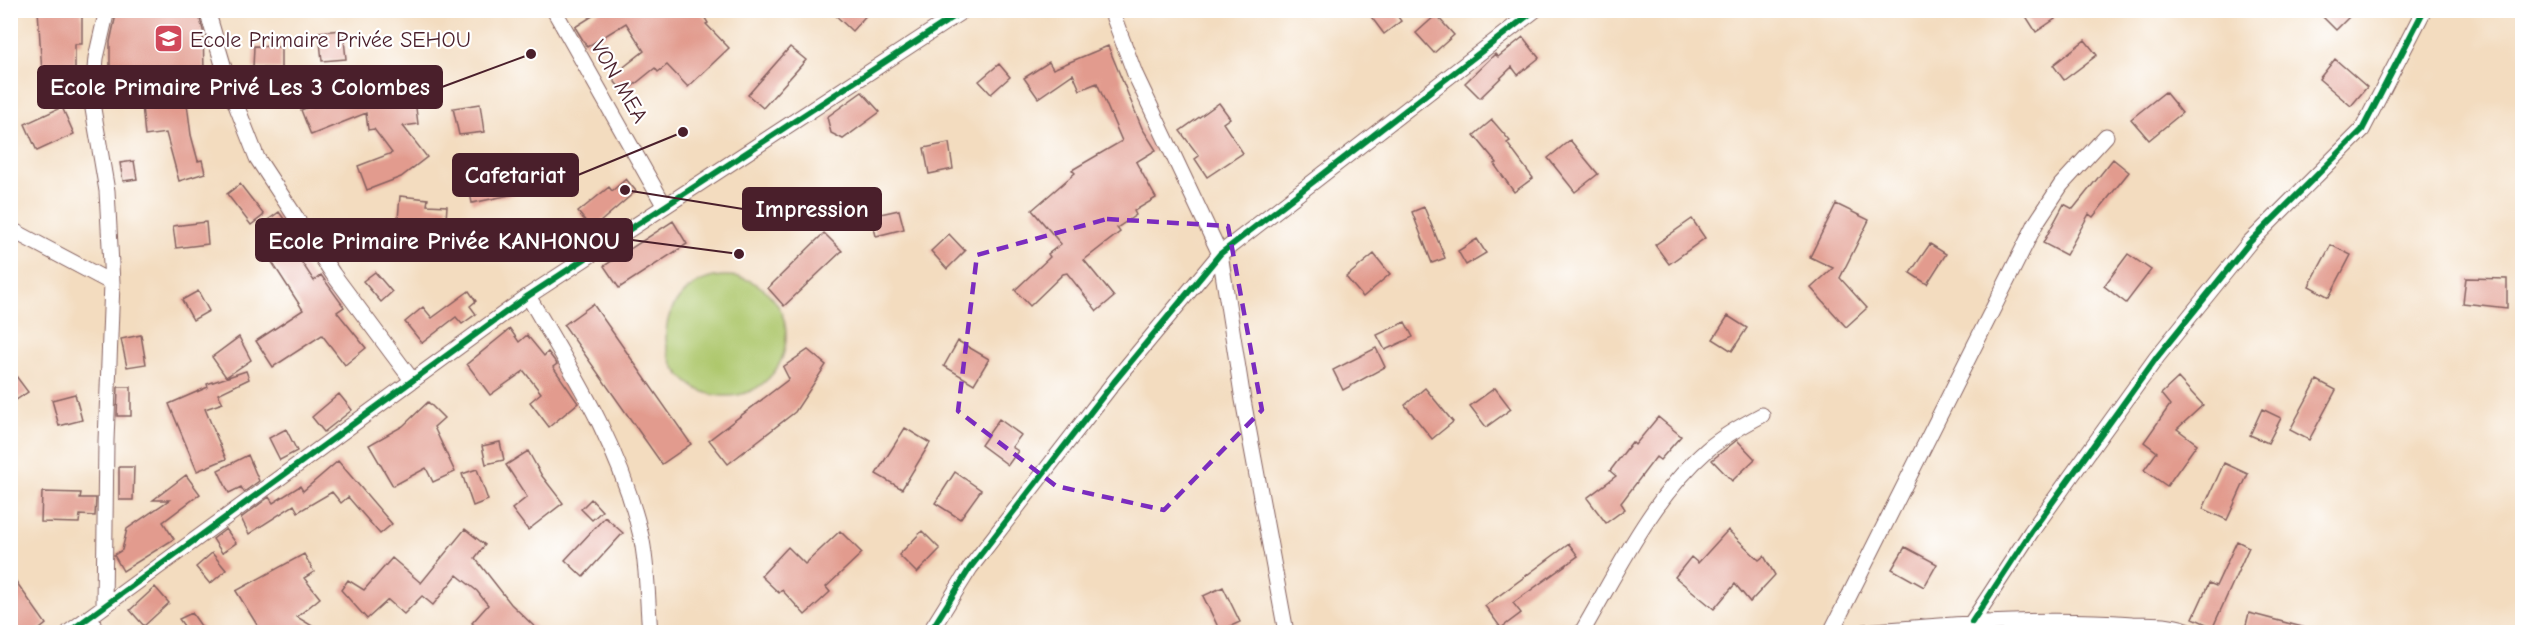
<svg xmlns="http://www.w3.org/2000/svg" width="2533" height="643" viewBox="0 0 2533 643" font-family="'Comic Neue',sans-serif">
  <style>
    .green { fill: #adc76c; stroke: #7c734c; stroke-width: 1.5 }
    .building { fill: #e29b8e }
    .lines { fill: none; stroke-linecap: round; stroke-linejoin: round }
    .street-casing { stroke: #85615f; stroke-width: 17 }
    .street { stroke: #fff; stroke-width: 15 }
    .cycleway-casing { stroke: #fff; stroke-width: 10 }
    .cycleway { stroke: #00873e; stroke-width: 6 }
    .marked { fill: none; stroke: #7b2cbf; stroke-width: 4.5; stroke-dasharray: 12 8; stroke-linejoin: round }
    .labels { text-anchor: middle; stroke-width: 4.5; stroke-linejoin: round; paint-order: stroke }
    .poi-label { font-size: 22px; fill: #4a1f2b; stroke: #fff; text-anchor: start }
    .street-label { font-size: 22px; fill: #4a1f2b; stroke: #fff }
    .leader { fill: none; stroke: #4a1f2b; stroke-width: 2 }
    .callout-dot { fill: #4a1f2b; stroke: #fff; stroke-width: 2 }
    .callout { fill: #4a1f2b; stroke: #4a1f2b; stroke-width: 2 }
    .callout-label { font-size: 24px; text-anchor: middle; font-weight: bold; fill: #fff }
  </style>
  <rect width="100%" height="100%" fill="#fff"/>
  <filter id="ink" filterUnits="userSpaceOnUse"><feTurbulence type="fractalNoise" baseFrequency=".0167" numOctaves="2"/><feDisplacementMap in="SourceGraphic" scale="12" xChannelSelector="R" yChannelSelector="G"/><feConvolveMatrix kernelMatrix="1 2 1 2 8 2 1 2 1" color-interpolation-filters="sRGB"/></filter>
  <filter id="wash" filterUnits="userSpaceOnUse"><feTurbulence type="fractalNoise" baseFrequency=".008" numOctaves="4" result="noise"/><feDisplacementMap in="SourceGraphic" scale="24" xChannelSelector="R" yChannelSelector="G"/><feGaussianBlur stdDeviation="1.35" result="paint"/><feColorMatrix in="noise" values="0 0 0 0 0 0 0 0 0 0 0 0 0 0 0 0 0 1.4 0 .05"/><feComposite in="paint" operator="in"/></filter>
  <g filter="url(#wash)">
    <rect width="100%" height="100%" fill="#f3dcbf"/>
    <path class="green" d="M666 336a60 60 0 1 1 120 0a60 60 0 1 1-120 0Z"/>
    <g id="blocks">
      <path class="building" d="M 38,10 L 82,10 L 82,44 L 75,44 L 75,73 L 42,73 Z
        M 117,10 L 136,10 L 136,15 L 198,12 L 203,30 L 204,71 L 209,70 L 211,93 L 186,96 L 191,135 L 198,161 L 202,160 L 205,173 L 179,181 L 166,133 L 145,136 L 141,95 L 114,95 L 114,67 L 110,67 L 110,42 Z
        M 602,10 L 700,10 L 708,23 L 706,24 L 729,48 L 688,87 L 667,65 L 658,72 L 655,68 L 624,93 L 611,77 L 644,51 L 626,23 L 587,47 L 575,27 Z
        M 830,10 L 871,10 L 852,31 Z
        M 1366,10 L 1393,10 L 1401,21 L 1384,34 Z
        M 2022,10 L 2050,10 L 2055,19 L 2036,32 Z
        M 2316,10 L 2356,10 L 2336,30 Z
        M 1436,15 L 1454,35 L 1434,53 L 1416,33 Z
        M 343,30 L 346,59 L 322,61 L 319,32 Z
        M 1523,37 L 1539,58 L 1518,75 L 1512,67 L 1480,98 L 1465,83 L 1495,54 L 1498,57 Z
        M 2085,40 L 2097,55 L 2064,80 L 2053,65 Z
        M 254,46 L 281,47 L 281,69 L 253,68 Z
        M 1108,46 L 1142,128 L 1156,150 L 1136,162 L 1156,198 L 1134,211 L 1136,215 L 1117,228 L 1120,232 L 1084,260 L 1114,297 L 1097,311 L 1067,273 L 1063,274 L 1030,306 L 1015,290 L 1050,257 L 1048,254 L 1061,244 L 1032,210 L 1075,173 L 1072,170 L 1122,141 L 1097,83 L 1080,90 L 1073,74 L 1038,98 L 1024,78 L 1049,62 L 1053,69 Z
        M 790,47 L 806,60 L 763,108 L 748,95 Z
        M 2335,59 L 2367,87 L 2351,106 L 2319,79 Z
        M 999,64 L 1010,77 L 991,94 L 979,81 Z
        M 414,92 L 418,124 L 403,126 L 427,157 L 401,177 L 367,190 L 358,166 L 392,153 L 374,129 L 368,130 L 366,113 L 311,135 L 301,110 L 341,95 L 343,100 Z
        M 862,92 L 880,112 L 843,139 L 831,133 L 827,117 Z
        M 2165,92 L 2182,113 L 2149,140 L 2131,119 Z
        M 1219,103 L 1230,118 L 1223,123 L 1243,153 L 1207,177 L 1195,159 L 1199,156 L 1180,131 Z
        M 480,104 L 484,132 L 459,135 L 453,108 Z
        M 62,107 L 74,134 L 37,151 L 25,124 Z
        M 1492,120 L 1510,141 L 1507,143 L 1533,178 L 1514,192 L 1494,164 L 1497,163 L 1474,135 Z
        M 1570,140 L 1598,174 L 1575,192 L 1548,158 Z
        M 949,143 L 953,169 L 929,174 L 924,148 Z
        M 2113,159 L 2129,172 L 2093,217 L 2089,214 L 2066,255 L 2043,243 L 2064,204 L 2073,209 Z
        M 134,161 L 137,179 L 123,181 L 120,163 Z
        M 509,167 L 515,194 L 472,203 L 467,176 Z
        M 626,179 L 636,191 L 592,229 L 578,212 L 609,187 L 612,191 Z
        M 240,184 L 264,215 L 251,225 L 227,194 Z
        M 400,196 L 428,199 L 427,205 L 447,206 L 445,234 L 430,233 L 430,222 L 398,219 Z
        M 1836,204 L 1869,220 L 1840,278 L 1867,308 L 1846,327 L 1811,288 L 1833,268 L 1810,257 Z
        M 1424,207 L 1445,258 L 1432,263 L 1412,212 Z
        M 899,210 L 904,229 L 876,236 L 871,216 Z
        M 279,212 L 289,226 L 281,231 L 314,281 L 321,275 L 344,307 L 337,312 L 366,348 L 345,365 L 322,335 L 273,367 L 256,341 L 303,310 L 268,256 L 278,249 L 261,225 Z
        M 1692,219 L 1705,238 L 1669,264 L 1655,245 Z
        M 673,221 L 687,244 L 619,288 L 604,266 Z
        M 206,222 L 208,244 L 176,248 L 173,226 Z
        M 824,233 L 842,251 L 784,306 L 768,288 Z
        M 949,234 L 965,251 L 947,269 L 931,251 Z
        M 1477,239 L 1486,253 L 1466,265 L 1458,251 Z
        M 1930,244 L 1946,254 L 1927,284 L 1910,273 Z
        M 2331,245 L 2351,255 L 2329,297 L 2309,286 Z
        M 1374,254 L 1390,274 L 1363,297 L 1346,277 Z
        M 2128,254 L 2151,270 L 2126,303 L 2104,286 Z
        M 375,272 L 392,292 L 381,302 L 363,281 Z
        M 2466,278 L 2507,279 L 2507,308 L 2463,303 Z
        M 198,291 L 209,311 L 193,320 L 182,300 Z
        M 469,291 L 476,301 L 470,306 L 476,314 L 462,324 L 456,317 L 422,343 L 405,322 L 423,307 L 432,318 Z
        M 593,304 L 691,444 L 662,464 L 564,325 Z
        M 1728,316 L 1747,328 L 1732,351 L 1713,339 Z
        M 1405,322 L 1413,337 L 1385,350 L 1377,335 Z
        M 510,329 L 519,342 L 527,335 L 544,356 L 548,352 L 557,364 L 553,367 L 578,403 L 549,427 L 530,402 L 541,393 L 524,371 L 490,395 L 467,364 Z
        M 141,335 L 146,364 L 127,367 L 121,339 Z
        M 239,337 L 251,360 L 226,377 L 212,357 Z
        M 958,341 L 989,359 L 974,384 L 944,366 Z
        M 1376,348 L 1385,367 L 1343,390 L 1333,370 Z
        M 808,350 L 826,365 L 795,412 L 728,464 L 709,440 L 789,379 L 783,367 Z
        M 10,368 L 28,392 L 16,400 L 10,393 Z
        M 246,371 L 249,379 L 218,394 L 223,403 L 205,409 L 226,459 L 197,471 L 169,404 L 208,387 L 207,384 Z
        M 2178,378 L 2203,405 L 2177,429 L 2197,444 L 2167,486 L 2144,470 L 2157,452 L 2144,442 L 2170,405 L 2161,394 Z
        M 2317,380 L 2336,390 L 2309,440 L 2290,430 Z
        M 118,387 L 131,387 L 131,416 L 117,416 Z
        M 1425,388 L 1453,422 L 1432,439 L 1405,405 Z
        M 1495,388 L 1511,409 L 1486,427 L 1470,406 Z
        M 75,394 L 82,420 L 59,426 L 52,400 Z
        M 339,394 L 352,410 L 324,432 L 312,417 Z
        M 428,402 L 444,418 L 434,427 L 455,472 L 433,482 L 426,468 L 393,486 L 369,445 L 403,426 Z
        M 2262,409 L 2281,418 L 2268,443 L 2250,435 Z
        M 1658,417 L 1681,436 L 1660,460 L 1656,457 L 1621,503 L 1625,509 L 1606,523 L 1587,498 L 1616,476 L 1610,471 L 1632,442 L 1635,445 Z
        M 999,419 L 1021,435 L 1012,447 L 1018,451 L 1008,465 L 981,445 Z
        M 905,428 L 930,443 L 902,489 L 876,474 Z
        M 286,429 L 297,451 L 280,460 L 269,438 Z
        M 1737,440 L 1755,459 L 1732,481 L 1712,460 Z
        M 500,442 L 504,460 L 486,464 L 482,446 Z
        M 528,451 L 542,476 L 563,503 L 528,530 L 512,509 L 527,497 L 506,465 Z
        M 248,455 L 259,481 L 244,492 L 241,487 L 229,493 L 218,470 Z
        M 338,461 L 392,524 L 380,534 L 348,497 L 341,503 L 332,492 L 298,512 L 294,505 L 249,534 L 241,518 L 269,497 L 273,503 L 300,486 L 303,491 Z
        M 2224,463 L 2248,474 L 2227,520 L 2203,509 Z
        M 119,467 L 134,467 L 133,500 L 119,500 Z
        M 477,469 L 488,500 L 473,506 L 462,474 Z
        M 955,472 L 981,490 L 960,519 L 935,503 Z
        M 186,475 L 200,494 L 163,522 L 174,539 L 123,571 L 114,555 L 122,550 L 127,529 L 169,500 L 153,500 Z
        M 42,492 L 81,493 L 80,498 L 96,498 L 95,516 L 80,515 L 79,523 L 41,522 Z
        M 591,499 L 602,511 L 592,520 L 581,509 Z
        M 605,517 L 623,533 L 583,577 L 565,560 Z
        M 226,529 L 236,543 L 222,553 L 213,539 Z
        M 465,529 L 485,545 L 475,558 L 511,604 L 541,633 L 482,633 L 472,623 L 488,605 L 477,591 L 457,575 L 433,605 L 422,596 L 404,614 L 388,600 L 367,619 L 341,590 L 348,580 L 364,590 L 392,558 L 421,583 Z
        M 1728,530 L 1759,560 L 1764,556 L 1775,575 L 1750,602 L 1735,584 L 1714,609 L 1675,577 L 1691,557 L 1698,563 Z
        M 840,531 L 862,553 L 826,587 L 830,592 L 805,615 L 782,590 L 779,593 L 761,576 L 788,547 L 805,564 Z
        M 922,531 L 940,549 L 917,573 L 899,555 Z
        M 2237,541 L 2249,547 L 2213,627 L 2193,618 L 2209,583 L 2216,586 Z
        M 1569,544 L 1578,556 L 1513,603 L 1521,613 L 1501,628 L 1485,606 Z
        M 1905,547 L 1937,564 L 1924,587 L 1892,569 Z
        M 212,553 L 226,570 L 210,584 L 196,567 Z
        M 304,554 L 314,572 L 304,578 L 320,598 L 297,617 L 324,633 L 262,633 L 236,591 Z
        M 10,573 L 46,624 L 35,633 L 21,633 L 10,618 Z
        M 155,587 L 169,603 L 144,626 L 130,610 Z
        M 1223,587 L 1240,622 L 1220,631 L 1203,596 Z
        M 192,613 L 206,633 L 189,633 L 179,619 Z
        M 2249,613 L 2306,628 L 2305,633 L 2244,633 Z"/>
    </g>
  </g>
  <g filter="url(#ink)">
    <use href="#blocks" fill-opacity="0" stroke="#85615f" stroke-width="1.5"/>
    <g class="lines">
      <defs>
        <path id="street" d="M 207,10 L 231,92 L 257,158 L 333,274 L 412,380
          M 554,10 L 664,205
          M 1111,10 L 1135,74 L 1220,254 L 1243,400 L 1286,632
          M 10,229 L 112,283
          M 528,296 C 574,374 620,446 641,536 C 648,567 647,601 650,632
          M 104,606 L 106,441 L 112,283 L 107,191 L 92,103 L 96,58 L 107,10
          M 91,616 L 95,632
          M 1972,622 L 2031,532 L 2157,357 L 2249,243 L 2362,130 L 2424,10
          M 69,632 L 528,296 L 964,10
          M 930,632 L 970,568 L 1114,382 L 1220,254 L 1535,10
          M 1582,632 C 1618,570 1652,498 1707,450 C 1723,436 1743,425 1762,415
          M 1831,632 L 2036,223 L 2061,185 L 2106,136
          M 1864,632 C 1954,624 2042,617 2132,624 C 2150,625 2174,623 2191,632"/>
      </defs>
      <use href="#street" class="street-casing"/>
      <use href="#street" class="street"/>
      <defs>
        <path id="cycleway" d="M 1972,622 L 2031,532 L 2157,357 L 2249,243 L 2362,130 L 2424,10
          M 69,632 L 528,296 L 964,10
          M 930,632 L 970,568 L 1114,382 L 1220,254 L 1535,10"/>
      </defs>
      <use href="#cycleway" class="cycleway-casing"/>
      <use href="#cycleway" class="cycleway"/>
    </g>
  </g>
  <path class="marked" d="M 1107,219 L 1228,226 L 1262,410 L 1164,510 L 1056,486 L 958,411 L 977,255 Z"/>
  <defs>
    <symbol id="school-square" viewBox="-11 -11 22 22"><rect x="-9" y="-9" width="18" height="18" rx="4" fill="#d1495b" stroke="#fff"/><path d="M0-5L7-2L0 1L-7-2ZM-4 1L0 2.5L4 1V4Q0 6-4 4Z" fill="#fff"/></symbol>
  </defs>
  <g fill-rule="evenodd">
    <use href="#school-square" x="152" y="22" width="33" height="33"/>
  </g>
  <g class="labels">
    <g class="poi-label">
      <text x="190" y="47">Ecole Primaire Privée SEHOU</text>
    </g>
    <g class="street-label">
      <text transform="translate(620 81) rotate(60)" y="8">VON MEA</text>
    </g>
  </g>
  <path class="leader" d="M531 54L442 87M683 132L578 175M625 190L743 209M739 254L632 240"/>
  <g class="callout-dot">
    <circle cx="531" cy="54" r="6"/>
    <circle cx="683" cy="132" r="6"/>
    <circle cx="625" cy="190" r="6"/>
    <circle cx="739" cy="254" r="6"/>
  </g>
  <g class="callout">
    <rect x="38" y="66" width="404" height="42" rx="6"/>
    <rect x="453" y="154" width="125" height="42" rx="6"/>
    <rect x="743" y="188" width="138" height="42" rx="6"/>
    <rect x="256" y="219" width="376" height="42" rx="6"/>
  </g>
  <g class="callout-label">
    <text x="240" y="95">Ecole Primaire Privé Les 3 Colombes</text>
    <text x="515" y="183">Cafetariat</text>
    <text x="812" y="217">Impression</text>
    <text x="444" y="249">Ecole Primaire Privée KANHONOU</text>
  </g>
  <rect width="2533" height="643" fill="none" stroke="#fff" stroke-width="36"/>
</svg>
